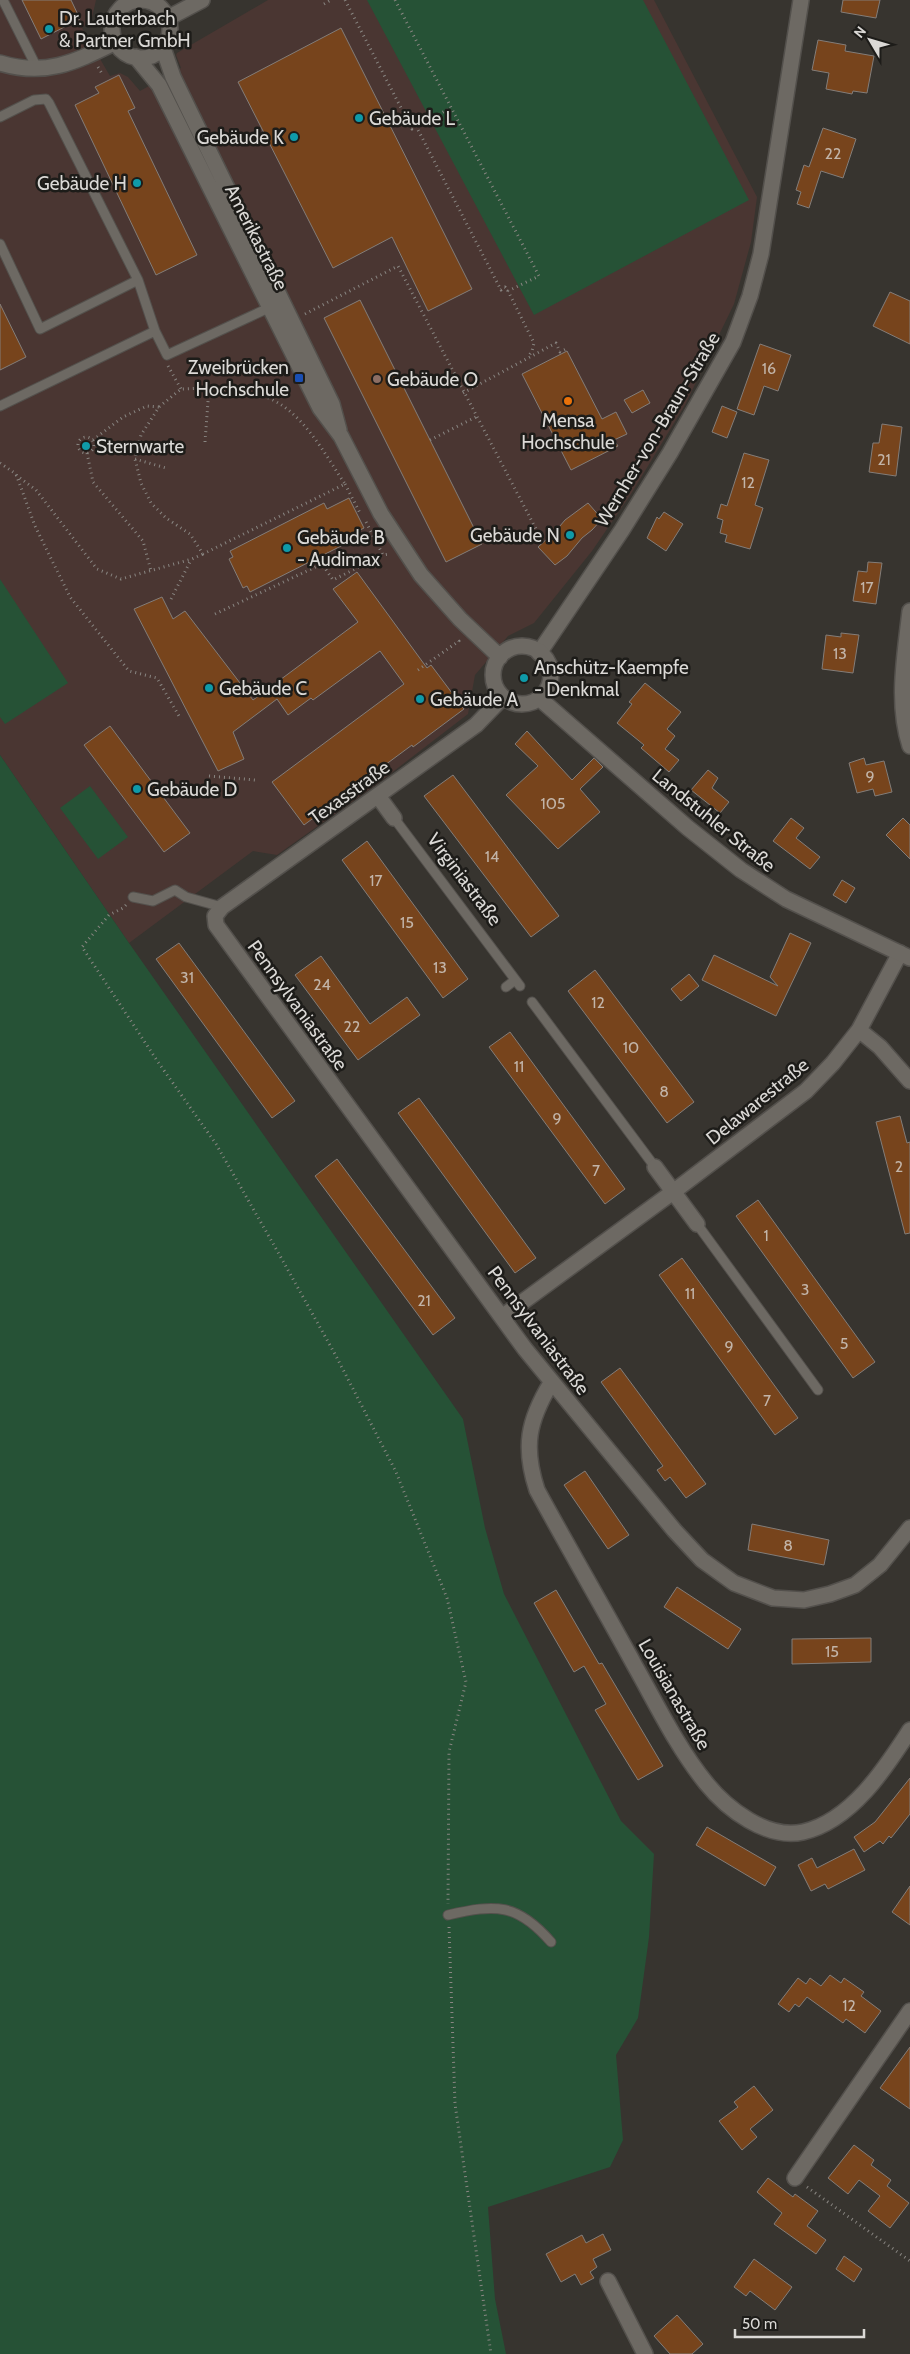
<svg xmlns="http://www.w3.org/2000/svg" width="910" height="2354" viewBox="0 0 910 2354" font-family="Cabin,sans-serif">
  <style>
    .education { fill: #4a3632 }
    .green { fill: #265236 }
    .building { fill: #77441c; stroke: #837d79 }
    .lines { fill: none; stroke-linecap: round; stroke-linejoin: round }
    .service-casing { stroke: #53504c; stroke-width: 11 }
    .minor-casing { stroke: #53504c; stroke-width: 18 }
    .tertiary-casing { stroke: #53504c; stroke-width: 18 }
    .path { stroke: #898682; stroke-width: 3; stroke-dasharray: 1 4; stroke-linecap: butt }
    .service { stroke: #6d6963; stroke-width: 9 }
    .minor { stroke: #6d6963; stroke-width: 15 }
    .tertiary { stroke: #6d6963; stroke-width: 15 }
    .culture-dot { fill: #0f9aa8; stroke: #1d1c19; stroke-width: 2 }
    .transit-dot { fill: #1a4fb4; stroke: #1d1c19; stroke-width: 2 }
    .education-dot { fill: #8d6e63; stroke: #1d1c19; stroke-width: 2 }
    .food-dot { fill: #e8710a; stroke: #1d1c19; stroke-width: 2 }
    .labels { text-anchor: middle; stroke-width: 5; stroke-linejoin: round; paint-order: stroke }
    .number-label { font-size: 16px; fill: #c2b4a8 }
    .poi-label { font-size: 19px; fill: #dbd9d6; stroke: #1d1c19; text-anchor: start }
    .street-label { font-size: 19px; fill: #dbd9d6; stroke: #1d1c19 }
  </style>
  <rect width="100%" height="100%" fill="#37342f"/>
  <path class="education" d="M 0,0 L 96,0 L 92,18 L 82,28 L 110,76 L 120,73 L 128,77 L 140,91 L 181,68 L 176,55 L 177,53 L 268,0 L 654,0 L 757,197 L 751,242 L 734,304 L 685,405 L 631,494 L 592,551 L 534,623 L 508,636 L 475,675 L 468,714 L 377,784 L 277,855 L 253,851 L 129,943 L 0,755 Z"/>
  <path class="green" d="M 367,0 L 643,0 L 749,200 L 534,315 Z
    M 0,579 L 68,683 L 5,724 L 0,717 Z
    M 0,755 L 129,943 L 463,1419 L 485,1528 L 504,1594 L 621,1821 L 654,1854 L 649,1937 L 638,2018 L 616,2055 L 623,2140 L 610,2167 L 488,2207 L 495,2299 L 506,2354 L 0,2354 Z
    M 90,786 L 128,837 L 98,859 L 60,808 Z"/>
  <path class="building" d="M 22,0 L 71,0 L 80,19 L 41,39 Z
    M 843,0 L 880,0 L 876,18 L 841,12 Z
    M 341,28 L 472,289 L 428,311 L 392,237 L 333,268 L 238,82 Z
    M 818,40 L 846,45 L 845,51 L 874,56 L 867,93 L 853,91 L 852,94 L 826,89 L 829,73 L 812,70 Z
    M 119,75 L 135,108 L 128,111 L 197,255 L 156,275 L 75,105 L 99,93 L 95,87 Z
    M 823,128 L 856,139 L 843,178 L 821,171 L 809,208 L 797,204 L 801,192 L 796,190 L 804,165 L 809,167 Z
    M 890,292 L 910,301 L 910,344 L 873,326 Z
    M 360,300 L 482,544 L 446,562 L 324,318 Z
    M 0,304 L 26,357 L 0,370 Z
    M 760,344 L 791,355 L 778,391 L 764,386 L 754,415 L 737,409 Z
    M 567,351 L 602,419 L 616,412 L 627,434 L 614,440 L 618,446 L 571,470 L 522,374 Z
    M 643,390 L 650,403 L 632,413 L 624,400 Z
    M 722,406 L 737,412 L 727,438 L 712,432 Z
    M 882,424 L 902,427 L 896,476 L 869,472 L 873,443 L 879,443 Z
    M 744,453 L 769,460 L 755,505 L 763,508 L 750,549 L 725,542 L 727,535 L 720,533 L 723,520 L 717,518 L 721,504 L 727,506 Z
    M 349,498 L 364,528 L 342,539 L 345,544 L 250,592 L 247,586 L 243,588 L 229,559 L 233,557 L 230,551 L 324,503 L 327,509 Z
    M 588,503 L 602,519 L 592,530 L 582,538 L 567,556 L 555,565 L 538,547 L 548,538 L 549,539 L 565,520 Z
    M 664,512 L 683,524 L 666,551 L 647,538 L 657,517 L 659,519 Z
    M 868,562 L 882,563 L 876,604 L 853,601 L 858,571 L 867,572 Z
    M 357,572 L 427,668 L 431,665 L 464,709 L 413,747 L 412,745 L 304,825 L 272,782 L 404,684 L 380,651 L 313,700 L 311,698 L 288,715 L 277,699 L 233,732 L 244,759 L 218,771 L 134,609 L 162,597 L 173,619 L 185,611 L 253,700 L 358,622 L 333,589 Z
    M 841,633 L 859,635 L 853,673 L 822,669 L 826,635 L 841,637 Z
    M 645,683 L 681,712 L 667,729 L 675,736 L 665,749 L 679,760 L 669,772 L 641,748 L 644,745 L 617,723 L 632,704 L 629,702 Z
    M 110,726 L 190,833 L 164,852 L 84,745 Z
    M 527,731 L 572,780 L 594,758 L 603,767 L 580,789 L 600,812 L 558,849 L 506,795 L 538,766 L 515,744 Z
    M 864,758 L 866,765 L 884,761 L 892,792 L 875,796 L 873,789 L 857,793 L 849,763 Z
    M 708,770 L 718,778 L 712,788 L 729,802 L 720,813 L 691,790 Z
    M 453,775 L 559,916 L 531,937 L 424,796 Z
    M 791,818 L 804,828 L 796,838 L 820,857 L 810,869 L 773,841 Z
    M 903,818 L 910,825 L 910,859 L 886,835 Z
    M 367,841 L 468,979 L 443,998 L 342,860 Z
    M 842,880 L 855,888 L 846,903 L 833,895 Z
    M 790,933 L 811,943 L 776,1016 L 702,980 L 714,955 L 778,986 L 770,977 Z
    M 179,943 L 295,1101 L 272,1118 L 156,959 Z
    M 321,956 L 370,1024 L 407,997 L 420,1015 L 358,1060 L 295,975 Z
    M 595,970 L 694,1102 L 667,1123 L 568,991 Z
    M 689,974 L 699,986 L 681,1001 L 671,989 Z
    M 510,1032 L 625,1189 L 605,1204 L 489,1047 Z
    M 419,1098 L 536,1258 L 515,1273 L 398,1113 Z
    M 900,1116 L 907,1143 L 910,1142 L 910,1233 L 905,1234 L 876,1122 Z
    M 337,1159 L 455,1318 L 433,1335 L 315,1176 Z
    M 758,1200 L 875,1362 L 853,1378 L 736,1216 Z
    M 682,1258 L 798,1418 L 775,1435 L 659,1275 Z
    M 620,1368 L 706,1484 L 686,1498 L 670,1477 L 665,1481 L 657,1470 L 663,1466 L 601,1382 Z
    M 585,1471 L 629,1535 L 608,1549 L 564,1485 Z
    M 752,1524 L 829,1540 L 824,1565 L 748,1550 Z
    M 677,1587 L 741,1629 L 728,1649 L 664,1607 Z
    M 556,1590 L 599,1664 L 602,1663 L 663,1766 L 638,1780 L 595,1710 L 606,1704 L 584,1666 L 574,1672 L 534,1603 Z
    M 871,1638 L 871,1662 L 792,1664 L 792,1639 Z
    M 910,1778 L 910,1814 L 891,1838 L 889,1836 L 883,1844 L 880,1841 L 864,1852 L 854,1837 L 875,1822 Z
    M 707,1827 L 776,1867 L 765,1886 L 696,1845 Z
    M 854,1849 L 865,1870 L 828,1889 L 825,1884 L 811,1891 L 798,1865 L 812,1858 L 817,1868 Z
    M 910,1886 L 910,1925 L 892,1912 Z
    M 830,1975 L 841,1983 L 844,1978 L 864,1992 L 861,1996 L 881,2011 L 865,2033 L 846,2019 L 843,2023 L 807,1997 L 799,2007 L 795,2004 L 789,2012 L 778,2004 L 798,1978 L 806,1984 L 810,1978 L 821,1986 Z
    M 910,2047 L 910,2109 L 880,2088 Z
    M 754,2086 L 773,2110 L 750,2129 L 757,2137 L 742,2150 L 719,2121 L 738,2107 L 734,2102 Z
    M 854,2145 L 874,2160 L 871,2165 L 891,2180 L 887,2186 L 909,2203 L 890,2228 L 868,2211 L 880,2196 L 859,2180 L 848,2194 L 828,2178 Z
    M 768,2178 L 793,2197 L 795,2194 L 818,2211 L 807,2226 L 826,2240 L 816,2254 L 774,2224 L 782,2213 L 757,2192 Z
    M 603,2234 L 611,2250 L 593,2259 L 597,2267 L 590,2272 L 594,2278 L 581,2285 L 575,2274 L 561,2282 L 546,2254 L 582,2235 L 586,2243 Z
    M 844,2256 L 862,2269 L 854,2282 L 836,2269 Z
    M 754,2259 L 792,2287 L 775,2310 L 750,2291 L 746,2296 L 734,2287 Z
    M 677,2315 L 703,2344 L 692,2354 L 670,2354 L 654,2336 Z"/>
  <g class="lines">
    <defs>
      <path id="service" d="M 3,0 L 38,70
        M 0,117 L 34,100 L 46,99 L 49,103 L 138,280 L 155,331 L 167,355 L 273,306
        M 0,244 L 40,329 L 138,280
        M 0,406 L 155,331
        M 394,818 L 520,986
        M 133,897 L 153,901 L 175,890 L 186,897 L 222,907
        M 506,987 L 515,980
        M 532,1002 L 655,1167
        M 697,1224 L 818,1390
        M 448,1915 C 496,1904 517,1903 551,1942"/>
      <path id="minor" d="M 168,18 L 202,0
        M 0,63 C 46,77 75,62 116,42
        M 910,611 C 905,655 896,703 910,746
        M 539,653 L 622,530 L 670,453 L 733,342 L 750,296 L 761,254 L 801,0
        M 503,697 L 476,725 L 222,907 L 215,916 L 216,925 L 525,1349 L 674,1530 L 702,1560 L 734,1583 L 773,1598 L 804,1600 L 830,1594 L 855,1585 L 880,1565 L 910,1528
        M 378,796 L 394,818
        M 859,1030 L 880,1047 L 910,1081
        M 655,1167 L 697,1224
        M 502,1317 L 673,1192 L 806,1091 L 833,1063 L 859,1030 L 900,953
        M 551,1383 C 528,1421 523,1447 537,1490 C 569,1549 603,1607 635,1666 C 657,1705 677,1747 706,1783 C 727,1809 767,1840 803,1832 C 851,1821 885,1769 910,1730
        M 795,2178 L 910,2011
        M 608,2281 L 645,2354"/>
      <path id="tertiary" d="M112 29a29 29 0 1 1 58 0a29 29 0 1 1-58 0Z
        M 163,48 L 173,77 L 332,404 L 339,430
        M 136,57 L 159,85 L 320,408 L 341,436 L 381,514 L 421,575 L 460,619 L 500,657
        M493 675a29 29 0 1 1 58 0a29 29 0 1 1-58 0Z
        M 539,698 L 688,828 L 741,870 L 786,899 L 910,958"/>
    </defs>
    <use href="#service" class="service-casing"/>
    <use href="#minor" class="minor-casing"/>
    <use href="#tertiary" class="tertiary-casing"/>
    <path class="path" d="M 345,0 L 412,129 L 416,126 L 501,290 L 505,287 L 508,291
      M 395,0 L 539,276 L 508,291 L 534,343 L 532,351 L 528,357
      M 324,4 L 331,0
      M 98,67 L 103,75
      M 416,126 L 451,108
      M 305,314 L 398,266 L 536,529
      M 168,366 L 181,389
      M 209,388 C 227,390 246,390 263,396 C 301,408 324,453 345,484 L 203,554 L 190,534 L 166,518 L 151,503 L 141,483 L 135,459 L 141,435 L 159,407 L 181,389 Z
      M 463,393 L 556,343 L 560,352 L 568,348
      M78 445a8 8 0 1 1 16 0a8 8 0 1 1-16 0Z
      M 93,440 L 123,417 L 147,406 L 159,407
      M 430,440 L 476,417
      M 205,442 L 209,388
      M 87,453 L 93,482 L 143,541 L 151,571
      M 135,459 L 166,468
      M 0,463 L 16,474 L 35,526 L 70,597 L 129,671 L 157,678 L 179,716
      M 16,475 L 36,490 L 97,569 L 121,579 L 192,559 L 203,554
      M 345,484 L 360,513
      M 366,522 L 383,555 L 389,554
      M 171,599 L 191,560
      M 215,614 L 322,564 L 333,580 L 383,555
      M 418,670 L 459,641 L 457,639
      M 209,776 L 255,780
      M 126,905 L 123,908 L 109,915 L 82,947 L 158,1062 L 216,1144 L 279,1254 L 336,1356 L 396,1472 L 447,1598 L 466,1682 L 449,1752 L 448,1904
      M 449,1927 L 455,2104 L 491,2354
      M 807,2187 L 910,2261"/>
    <use href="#service" class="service"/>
    <use href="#minor" class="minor"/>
    <use href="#tertiary" class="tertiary"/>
  </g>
  <g class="culture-dot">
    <circle cx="49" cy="29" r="5"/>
    <circle cx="359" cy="118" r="5"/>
    <circle cx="294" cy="137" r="5"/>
    <circle cx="137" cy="183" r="5"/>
    <circle cx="86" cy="446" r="5"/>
    <circle cx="570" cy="535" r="5"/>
    <circle cx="287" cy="548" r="5"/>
    <circle cx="524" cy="678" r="5"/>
    <circle cx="209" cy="688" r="5"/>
    <circle cx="420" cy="699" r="5"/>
    <circle cx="137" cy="789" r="5"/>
  </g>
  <rect class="transit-dot" x="294" y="373" width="10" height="10" rx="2.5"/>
  <circle class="education-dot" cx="377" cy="379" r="5"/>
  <circle class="food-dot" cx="568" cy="401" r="5"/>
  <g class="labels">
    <g class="number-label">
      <text x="833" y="159">22</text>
      <text x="769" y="374">16</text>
      <text x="884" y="465">21</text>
      <text x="748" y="488">12</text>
      <text x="867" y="593">17</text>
      <text x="840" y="659">13</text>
      <text x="870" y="782">9</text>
      <text x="553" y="809">105</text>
      <text x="492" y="862">14</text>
      <text x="376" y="886">17</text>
      <text x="407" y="928">15</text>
      <text x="440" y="973">13</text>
      <text x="187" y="983">31</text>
      <text x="322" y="990">24</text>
      <text x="598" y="1008">12</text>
      <text x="352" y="1032">22</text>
      <text x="631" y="1053">10</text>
      <text x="519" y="1072">11</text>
      <text x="664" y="1097">8</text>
      <text x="557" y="1124">9</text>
      <text x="899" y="1172">2</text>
      <text x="596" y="1176">7</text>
      <text x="766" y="1241">1</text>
      <text x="805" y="1295">3</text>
      <text x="690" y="1299">11</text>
      <text x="424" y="1306">21</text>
      <text x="844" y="1349">5</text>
      <text x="729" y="1352">9</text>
      <text x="767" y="1406">7</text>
      <text x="788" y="1551">8</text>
      <text x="832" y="1657">15</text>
      <text x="849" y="2011">12</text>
    </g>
    <g class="poi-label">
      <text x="59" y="25">Dr. Lauterbach<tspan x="59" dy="22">&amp; Partner GmbH</tspan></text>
      <text x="369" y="125">Gebäude L</text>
      <text x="284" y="144" text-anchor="end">Gebäude K</text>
      <text x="127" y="190" text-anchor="end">Gebäude H</text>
      <text x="289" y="374" text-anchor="end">Zweibrücken<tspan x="289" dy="22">Hochschule</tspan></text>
      <text x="387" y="386">Gebäude O</text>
      <text x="568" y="427" text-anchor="middle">Mensa<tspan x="568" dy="22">Hochschule</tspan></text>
      <text x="96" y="453">Sternwarte</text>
      <text x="560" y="542" text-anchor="end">Gebäude N</text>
      <text x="297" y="544">Gebäude B<tspan x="297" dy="22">- Audimax</tspan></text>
      <text x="534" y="674">Anschütz-Kaempfe<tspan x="534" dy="22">- Denkmal</tspan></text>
      <text x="219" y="695">Gebäude C</text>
      <text x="430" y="706">Gebäude A</text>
      <text x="147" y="796">Gebäude D</text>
    </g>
    <g class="street-label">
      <text transform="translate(257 237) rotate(63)" y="7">Amerikastraße</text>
      <text transform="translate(657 429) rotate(-59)" y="7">Wernher-von-Braun-Straße</text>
      <text transform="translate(349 792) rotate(-36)" y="7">Texasstraße</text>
      <text transform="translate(714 820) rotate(39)" y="7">Landstuhler Straße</text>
      <text transform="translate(465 879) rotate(53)" y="7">Virginiastraße</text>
      <text transform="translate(298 1005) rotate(54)" y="7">Pennsylvaniastraße</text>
      <text transform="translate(757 1101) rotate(-39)" y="7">Delawarestraße</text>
      <text transform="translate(539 1330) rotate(53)" y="7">Pennsylvaniastraße</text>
      <text transform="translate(675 1694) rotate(60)" y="7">Louisianastraße</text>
    </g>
  </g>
  <g transform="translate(870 40) rotate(308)" stroke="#1d1c19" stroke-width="4" paint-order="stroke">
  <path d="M0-4L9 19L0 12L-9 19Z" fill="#dbd9d6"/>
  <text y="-8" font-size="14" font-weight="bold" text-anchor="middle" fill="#dbd9d6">N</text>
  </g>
  <path d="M735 2329v8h129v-8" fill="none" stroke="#dbd9d6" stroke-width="2.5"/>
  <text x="742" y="2329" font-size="15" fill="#dbd9d6" stroke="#1d1c19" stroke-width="4" paint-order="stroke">50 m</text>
</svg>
